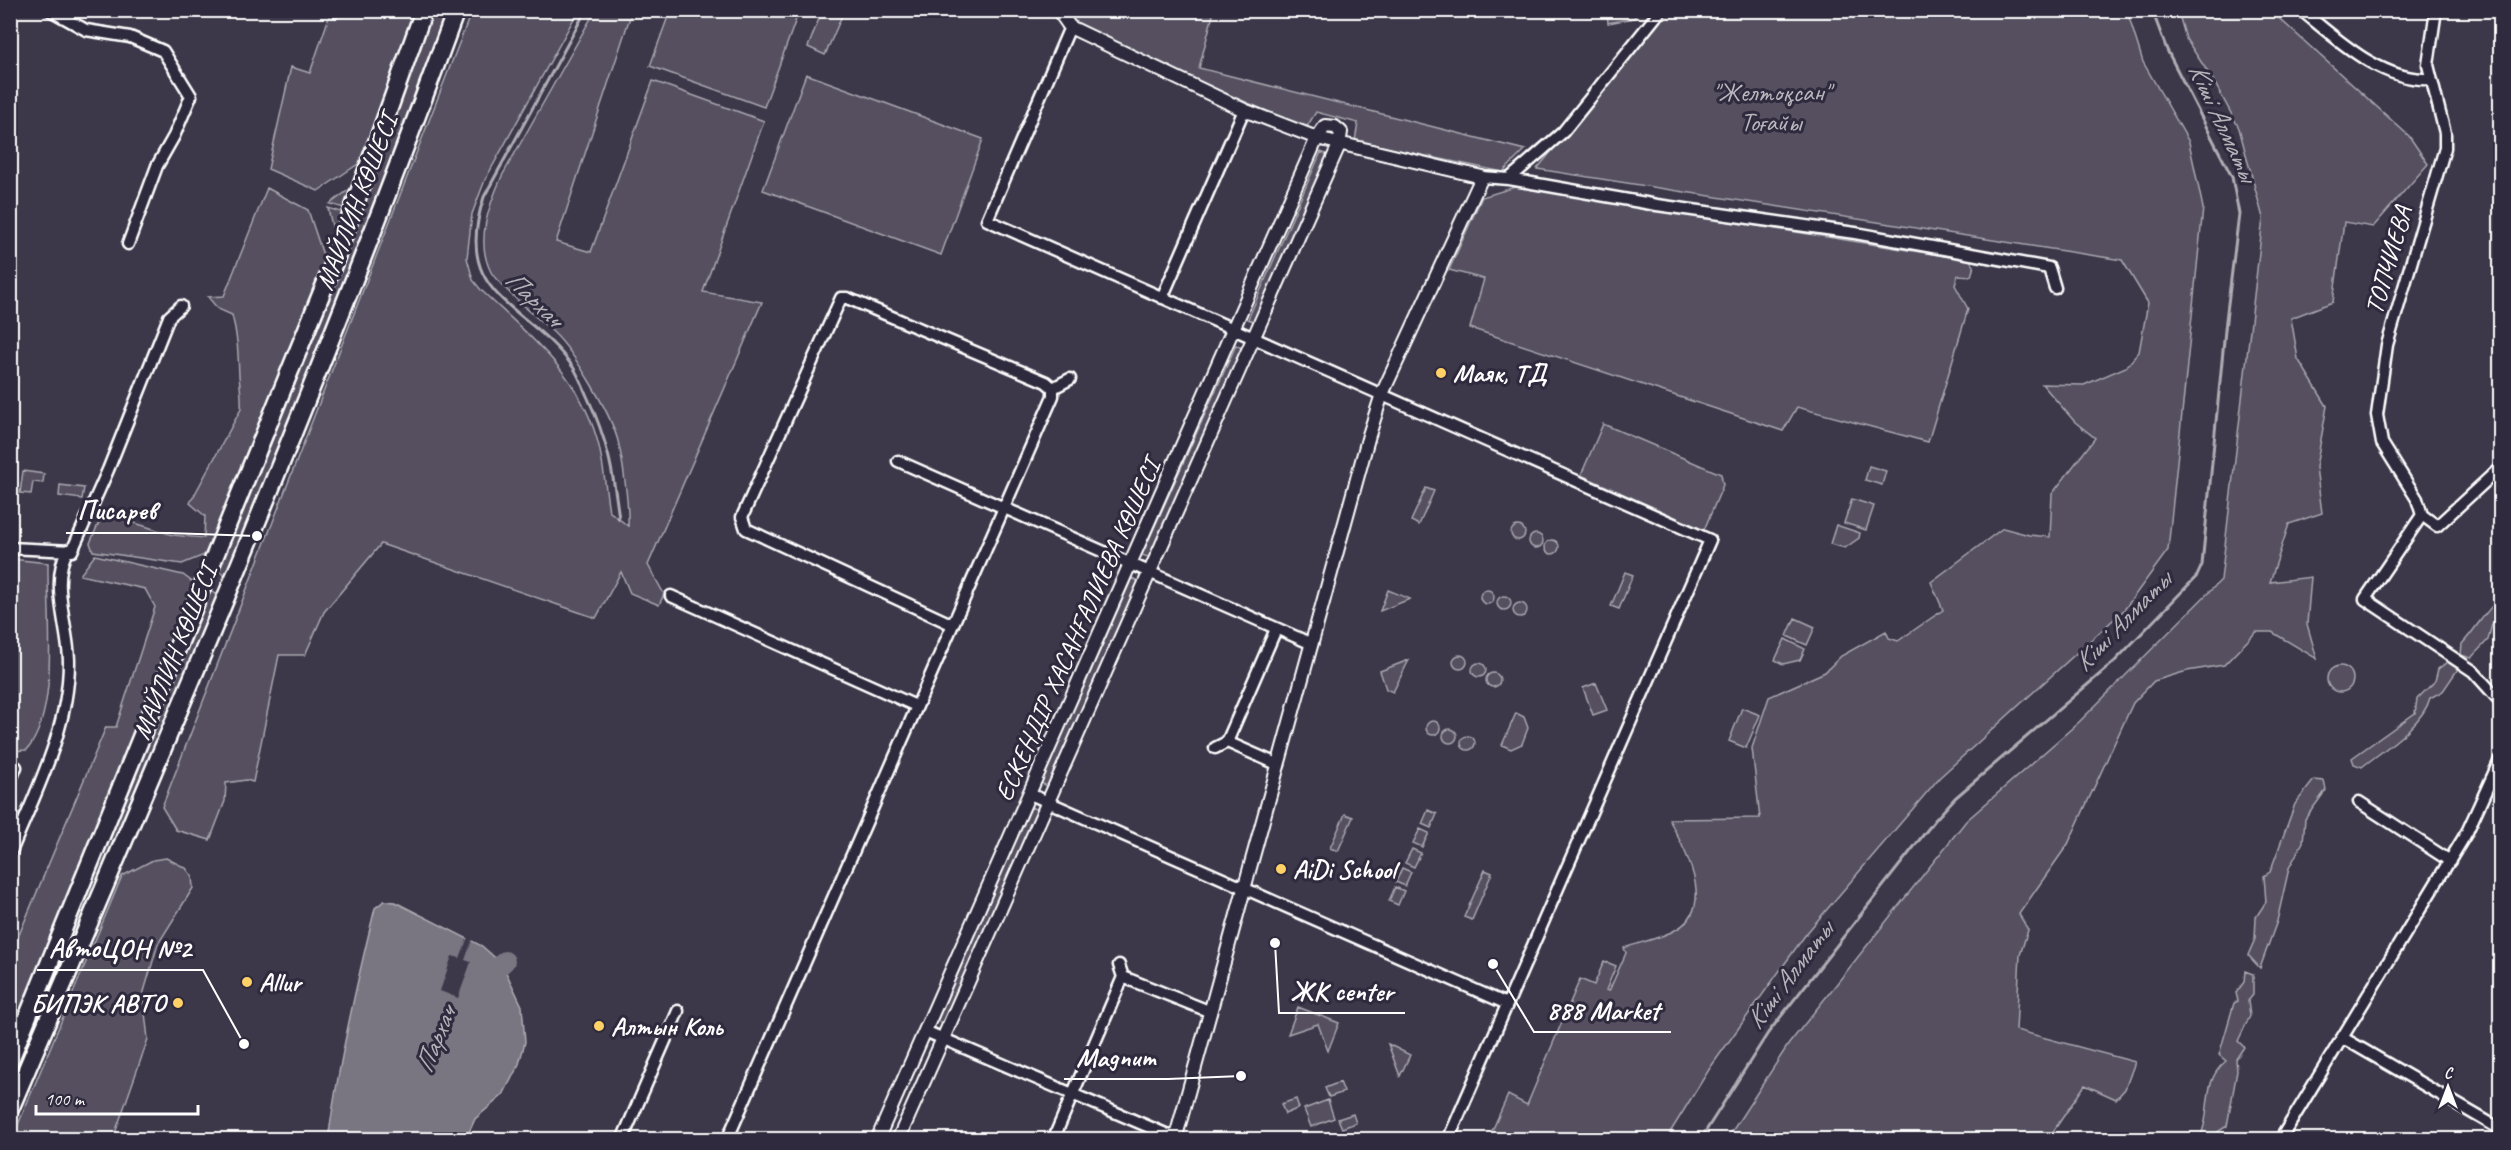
<svg xmlns="http://www.w3.org/2000/svg" width="2511" height="1150" viewBox="0 0 2511 1150" font-family="Caveat,sans-serif">
  <style>
    .green { fill: #555060; stroke: #aaa8b0; stroke-width: 1.5 }
    .water { fill: #797682; stroke: #afadb4; stroke-width: 1.5 }
    .pier { fill: #3c3749 }
    .lines { fill: none; stroke-linecap: round; stroke-linejoin: round }
    .stream { stroke: #afadb4; stroke-width: 3 }
    .river { stroke: #797682; stroke-width: 20 }
    .minor-casing { stroke: #fff; stroke-width: 15 }
    .tertiary-casing { stroke: #fff; stroke-width: 16 }
    .primary-casing { stroke: #fff; stroke-width: 21 }
    .minor { stroke: #2f2a3d; stroke-width: 10 }
    .tertiary { stroke: #2f2a3d; stroke-width: 12 }
    .primary { stroke: #2f2a3d; stroke-width: 16 }
    .poi-dot { fill: #ffd166; stroke: #2f2a3d; stroke-width: 2 }
    .labels { text-anchor: middle; stroke-width: 6; stroke-linejoin: round; paint-order: stroke }
    .park-label { font-size: 26px; fill: #bbb9bf; stroke: #2f2a3d }
    .street-label { font-size: 26px; fill: #fff; stroke: #2f2a3d }
    .poi-label { font-size: 26px; font-weight: bold; fill: #fff; stroke: #2f2a3d; text-anchor: start }
    .water-label { font-size: 27px; font-style: italic; fill: #b5b4ba; stroke: #2f2a3d }
    .leader { fill: none; stroke: #fff; stroke-width: 2 }
    .callout-dot { fill: #fff; stroke: #2f2a3d; stroke-width: 2 }
    .callout-label { font-size: 27px; text-anchor: middle; font-weight: bold; fill: #fff; stroke: #2f2a3d; stroke-width: 6; stroke-linejoin: round; paint-order: stroke }
  </style>
  <rect width="100%" height="100%" fill="#3c3749"/>
  <filter id="ink" filterUnits="userSpaceOnUse"><feTurbulence type="fractalNoise" baseFrequency=".0167" numOctaves="2"/><feDisplacementMap in="SourceGraphic" scale="12" xChannelSelector="R" yChannelSelector="G"/><feConvolveMatrix kernelMatrix="1 2 1 2 8 2 1 2 1" color-interpolation-filters="sRGB"/></filter>
  <g filter="url(#ink)">
    <path class="green" d="M 472,10 L 578,11 L 485,180 L 472,214 L 467,258 L 473,280 L 481,290 C 529,336 578,372 597,439 C 604,462 605,488 609,511 L 628,526 C 629,506 623,461 618,441 C 610,412 575,353 553,332 C 541,321 496,283 491,272 C 475,241 489,205 502,176 L 595,11 L 632,11 L 556,242 L 591,252 L 653,81 L 764,121 L 703,292 L 762,302 L 648,565 L 664,594 L 659,605 L 630,593 L 621,572 L 596,618 L 381,544 L 324,612 L 305,655 L 279,655 L 253,782 L 246,780 L 226,783 L 225,801 L 210,840 L 176,830 L 162,807 Z
      M 341,11 L 416,11 L 361,162 L 318,191 L 268,169 L 291,67 L 310,73 L 329,17 L 338,18 Z
      M 430,11 L 446,11 L 350,266 L 227,576 L 216,570 Z
      M 670,11 L 799,11 L 764,107 L 650,66 Z
      M 822,11 L 844,11 L 825,55 L 808,47 Z
      M 1068,11 L 1214,11 L 1199,68 L 1525,150 L 1503,172 L 1355,141 L 1358,123 L 1316,112 L 1306,128 L 1195,80 L 1075,23 Z
      M 1607,11 L 1607,10 L 1639,11 L 1634,18 L 1608,23 Z
      M 1667,11 L 2127,11 L 2143,62 L 2189,142 L 2203,208 L 2168,550 L 2124,610 L 1940,777 L 1806,934 L 1710,1068 L 1666,1139 L 1488,1140 L 1508,1095 L 1527,1105 L 1580,979 L 1594,985 L 1604,961 L 1616,966 L 1606,990 L 1609,991 L 1626,953 L 1624,948 C 1641,942 1662,938 1677,929 C 1718,905 1683,848 1669,819 L 1760,818 L 1752,748 L 1769,697 L 1825,672 L 1841,656 L 1886,631 L 1889,638 L 1898,641 L 1943,610 L 1931,582 L 2003,528 L 2029,535 L 2050,537 L 2052,494 L 2095,438 L 2075,422 L 2042,384 L 2084,385 L 2126,367 L 2139,352 L 2148,303 L 2122,260 L 1537,169 Z
      M 2178,11 L 2271,11 L 2409,136 L 2428,164 L 2373,227 L 2344,222 L 2333,302 L 2291,318 L 2298,359 L 2327,406 L 2316,467 L 2322,513 L 2289,524 L 2270,582 L 2311,577 L 2307,624 L 2317,659 L 2272,632 L 2256,632 L 2224,665 L 2187,671 L 2154,681 L 2133,703 L 2068,844 L 2019,914 L 2028,930 L 2020,955 L 2016,1030 L 2135,1062 L 2125,1089 L 2116,1099 L 2085,1085 L 2048,1139 L 1727,1139 L 1788,1045 L 1966,821 L 2079,722 L 2221,580 L 2263,218 L 2239,128 L 2213,80 L 2186,39 Z
      M 806,74 L 983,139 L 941,255 L 763,190 Z
      M 1321,152 L 1330,156 L 1256,322 L 1248,319 Z
      M 358,183 L 348,209 L 330,204 Z
      M 1515,187 L 1970,260 L 1974,266 L 1971,276 L 1958,275 L 1955,285 L 1968,309 L 1928,442 L 1797,407 L 1783,431 L 1470,328 L 1484,279 L 1449,270 L 1482,197 Z
      M 267,188 L 308,210 L 325,261 L 207,554 L 182,564 L 93,551 L 90,543 L 103,513 L 173,535 L 204,538 L 205,516 L 190,503 L 241,409 C 242,397 240,388 239,376 C 238,354 238,337 232,315 L 218,309 L 208,297 L 224,296 Z
      M 328,208 L 348,214 L 336,244 Z
      M 1236,345 L 1244,349 L 1151,558 L 1142,555 Z
      M 1603,424 L 1721,474 L 1723,485 L 1704,530 L 1581,475 Z
      M 1869,466 L 1886,471 L 1882,485 L 1865,480 Z
      M 23,471 L 44,474 L 43,483 L 33,482 L 31,494 L 20,493 Z
      M 60,485 L 84,488 L 82,499 L 59,496 Z
      M 1426,488 L 1434,491 L 1419,525 L 1411,521 Z
      M 1852,499 L 1874,506 L 1866,530 L 1844,523 Z
      M 1836,525 L 1860,533 L 1859,538 L 1845,548 L 1830,544 Z
      M1511 533a7 7 0 1 1 14 0a7 7 0 1 1-14 0Z
      M1529 541a7 7 0 1 1 14 0a7 7 0 1 1-14 0Z
      M1545 547a7 7 0 1 1 14 0a7 7 0 1 1-14 0Z
      M 95,555 L 183,575 L 194,583 L 11,1039 L 11,954 L 106,727 L 116,727 L 155,607 L 145,589 L 80,575 Z
      M 11,559 L 48,563 C 47,615 60,710 27,750 L 11,751 Z
      M 1625,572 L 1633,575 L 1619,609 L 1611,606 Z
      M 1132,578 L 1140,582 L 1049,787 L 1041,783 Z
      M1480 597a7 7 0 1 1 14 0a7 7 0 1 1-14 0Z
      M 208,590 L 218,595 L 11,1097 L 11,1069 Z
      M 1388,590 L 1410,599 L 1380,611 Z
      M1497 603a7 7 0 1 1 14 0a7 7 0 1 1-14 0Z
      M 2500,598 L 2500,621 L 2492,624 L 2488,640 L 2471,658 L 2461,655 L 2462,644 C 2476,629 2485,611 2500,598 Z
      M1513 610a7 7 0 1 1 14 0a7 7 0 1 1-14 0Z
      M 1795,618 L 1815,627 L 1807,645 L 1787,636 Z
      M 1785,639 L 1805,649 L 1800,660 L 1783,664 L 1775,660 Z
      M1453 662a7 7 0 1 1 14 0a7 7 0 1 1-14 0Z
      M 1409,660 L 1393,692 L 1386,689 L 1380,671 Z
      M 2450,660 L 2460,666 L 2443,691 L 2430,698 C 2423,725 2383,750 2362,767 L 2354,764 L 2352,758 L 2415,713 L 2417,699 L 2435,681 L 2438,669 Z
      M1472 670a7 7 0 1 1 14 0a7 7 0 1 1-14 0Z
      M2327 679a13 13 0 1 1 26 0a13 13 0 1 1-26 0Z
      M1486 680a7 7 0 1 1 14 0a7 7 0 1 1-14 0Z
      M 1596,683 L 1607,710 L 1593,715 L 1583,688 Z
      M 1742,708 L 1760,715 L 1746,748 L 1729,741 Z
      M 1516,713 L 1524,717 L 1528,728 L 1522,744 L 1511,749 L 1502,745 Z
      M1426 728a7 7 0 1 1 14 0a7 7 0 1 1-14 0Z
      M1443 736a7 7 0 1 1 14 0a7 7 0 1 1-14 0Z
      M1461 743a7 7 0 1 1 14 0a7 7 0 1 1-14 0Z
      M 2314,780 L 2324,781 L 2326,790 L 2305,819 L 2303,842 L 2289,868 L 2277,921 L 2260,968 L 2248,955 L 2255,939 L 2256,917 L 2266,902 L 2264,876 L 2270,872 L 2295,804 Z
      M 1031,807 L 1040,811 L 946,1025 L 937,1021 Z
      M 1428,810 L 1437,814 L 1431,828 L 1422,824 Z
      M 1345,814 L 1353,817 L 1338,851 L 1330,848 Z
      M 1420,829 L 1429,833 L 1422,847 L 1413,843 Z
      M 1412,849 L 1421,853 L 1414,867 L 1405,863 Z
      M 166,858 L 186,868 L 192,876 L 193,888 L 158,944 L 143,995 L 148,1039 L 113,1139 L 12,1139 L 122,876 L 153,860 Z
      M 1402,868 L 1411,872 L 1405,886 L 1396,882 Z
      M 1485,870 L 1492,873 L 1472,920 L 1464,917 Z
      M 1395,887 L 1404,891 L 1398,905 L 1389,901 Z
      M 2245,971 L 2253,974 L 2253,995 L 2248,1001 L 2250,1016 L 2238,1041 L 2244,1047 L 2236,1059 L 2237,1071 L 2227,1126 L 2216,1133 L 2219,1139 L 2199,1139 C 2213,1113 2200,1082 2226,1061 L 2219,1055 L 2234,1003 L 2238,1001 L 2236,993 L 2244,982 Z
      M 1298,1007 L 1339,1023 L 1328,1051 L 1318,1024 L 1288,1034 Z
      M 1388,1044 L 1410,1055 L 1400,1076 Z
      M 1340,1082 L 1344,1092 L 1329,1097 L 1325,1088 Z
      M 1296,1099 L 1299,1108 L 1285,1114 L 1281,1104 Z
      M 1328,1100 L 1334,1118 L 1311,1127 L 1304,1109 Z
      M 1353,1114 L 1356,1123 L 1342,1128 L 1338,1119 Z"/>
    <path class="water" d="M 384,901 L 395,902 L 482,946 L 502,964 L 522,1006 L 525,1042 L 519,1064 L 503,1095 L 475,1119 L 466,1139 L 328,1140 C 339,1061 356,985 375,908 Z"/>
    <path class="pier" d="M 468,937 L 472,940 L 465,960 L 471,962 L 458,998 L 440,991 L 452,956 L 460,958 Z"/>
    <g class="lines">
      <path class="stream" d="M 586,10 L 484,197 C 451,298 526,302 573,367 C 579,376 583,387 587,396 C 608,441 613,471 619,519
        M 1700,1140 L 1768,1033 L 1935,820 L 1955,798 L 2114,662 L 2197,576 L 2202,565 L 2226,320 L 2239,214 L 2232,177 L 2167,50 L 2152,10"/>
      <path class="river" d="M 502,964 L 505,961"/>
      <defs>
        <path id="minor" d="M 50,10 L 86,30 L 130,37 L 163,51 L 191,96 L 174,136 L 157,166 L 128,244
          M 2301,10 C 2337,39 2381,82 2431,79
          M 1070,27 L 987,220 L 1710,540 L 1448,1140
          M 1482,177 L 1509,179 L 1657,205 L 1855,233 L 2049,268 L 2055,288
          M 1509,179 L 1563,132 L 1661,10
          M 1162,298 L 1244,110
          M 1053,388 L 1070,379
          M 898,461 L 1312,644
          M 2422,515 L 2417,499 L 2382,443 L 2377,415 L 2387,345 L 2445,148 L 2445,133 L 2428,65 L 2436,10
          M 2422,515 L 2365,599 L 2473,671 L 2500,701
          M 2422,515 L 2437,526 L 2500,468
          M 10,548 L 72,551 L 108,470 L 169,317 L 181,306
          M 671,596 L 916,706
          M 1227,742 L 1279,765
          M 1215,748 L 1227,742 L 1276,629
          M 10,782 L 16,767
          M 1030,794 L 1507,1004
          M 2359,802 L 2450,861
          M 10,854 C 35,793 69,729 69,662 C 69,629 49,580 68,550
          M 1123,977 L 1211,1012
          M 925,1031 L 1175,1138
          M 2343,1038 L 2500,1129
          M 622,1140 L 678,1011
          M 727,1140 L 1053,396 L 1053,388 L 1046,382 L 847,298 L 841,298 L 742,517 L 746,529 L 951,624
          M 1053,1140 L 1123,977 L 1119,965
          M 2280,1140 L 2467,832 L 2500,760"/>
        <path id="tertiary" d="M 1058,10 L 1070,27 L 1244,110 L 1317,138 L 1482,177 L 1382,394 L 1369,435 L 1175,1140
          M 877,1140 L 1317,138 L 1325,126 L 1335,127 L 1341,132 L 1339,145 L 898,1140"/>
        <path id="primary" d="M 10,1060 L 335,260 L 424,10
          M 10,1109 C 165,745 321,381 456,10"/>
      </defs>
      <use href="#minor" class="minor-casing"/>
      <use href="#tertiary" class="tertiary-casing"/>
      <use href="#primary" class="primary-casing"/>
      <use href="#minor" class="minor"/>
      <use href="#tertiary" class="tertiary"/>
      <use href="#primary" class="primary"/>
    </g>
  </g>
  <g class="poi-dot">
    <circle cx="1441" cy="373" r="6"/>
    <circle cx="1281" cy="869" r="6"/>
    <circle cx="247" cy="982" r="6"/>
    <circle cx="178" cy="1003" r="6"/>
    <circle cx="599" cy="1026" r="6"/>
  </g>
  <g class="labels">
    <g class="park-label">
      <text x="1771" y="101">"Желтоқсан"<tspan x="1771" dy="30">Тоғайы</tspan></text>
    </g>
    <g class="street-label">
      <text transform="translate(356 202) rotate(-69)" y="9">МАЙЛИН КӨШЕСІ</text>
      <text transform="translate(2388 260) rotate(-74)" y="9">ТОПЧИЕВА</text>
      <text transform="translate(1077 630) rotate(-66)" y="9">ЕСКЕНДІР ХАСАНҒАЛИЕВА КӨШЕСІ</text>
      <text transform="translate(174 652) rotate(-68)" y="9">МАЙЛИН КӨШЕСІ</text>
    </g>
    <g class="poi-label">
      <text x="1453" y="382">Маяк, ТД</text>
      <text x="1293" y="878">AiDi School</text>
      <text x="259" y="991">Allur</text>
      <text x="166" y="1012" text-anchor="end">БИПЭК АВТО</text>
      <text x="611" y="1035">Алтын Коль</text>
    </g>
    <g class="water-label">
      <text transform="translate(2223 122) rotate(65)" y="9">Кіші Алматы</text>
      <text transform="translate(534 298) rotate(44)" y="9">Пархач</text>
      <text transform="translate(2122 621) rotate(-46)" y="9">Кіші Алматы</text>
      <text transform="translate(1789 975) rotate(-53)" y="9">Кіші Алматы</text>
      <text transform="translate(435 1040) rotate(-68)" y="9">Пархач</text>
    </g>
  </g>
  <path class="leader" d="M257 536L169 533H66M244 1044L203 970H37M1275 943L1279 1013H1405M1493 964L1534 1032H1671M1241 1076L1168 1079H1064"/>
  <g class="callout-dot">
    <circle cx="257" cy="536" r="6"/>
    <circle cx="244" cy="1044" r="6"/>
    <circle cx="1275" cy="943" r="6"/>
    <circle cx="1493" cy="964" r="6"/>
    <circle cx="1241" cy="1076" r="6"/>
  </g>
  <g class="callout-label">
    <text x="117" y="519">Писарев</text>
    <text x="120" y="957">АвтоЦОН №2</text>
    <text x="1342" y="1000">ЖК center</text>
    <text x="1603" y="1019">888 Market</text>
    <text x="1116" y="1066">Magnum</text>
  </g>
  <rect width="2511" height="1150" fill="none" stroke="#2f2a3d" stroke-width="36"/>
  <rect x="18" y="18" width="2475" height="1114" fill="none" stroke="#fff" stroke-width="2" filter="url(#ink)"/>
  <g transform="translate(2448 1087)" stroke="#2f2a3d" stroke-width="4.5" paint-order="stroke">
  <path d="M0-4.5L10 22L0 15L-10 22Z" fill="#ffffff"/>
  <text y="-9" font-size="16" font-weight="bold" text-anchor="middle" fill="#ffffff">С</text>
  </g>
  <path d="M36 1105v9h162v-9" fill="none" stroke="#ffffff" stroke-width="3"/>
  <text x="45" y="1105" font-size="18" fill="#ffffff" stroke="#2f2a3d" stroke-width="4.5" paint-order="stroke">100 m</text>
</svg>
